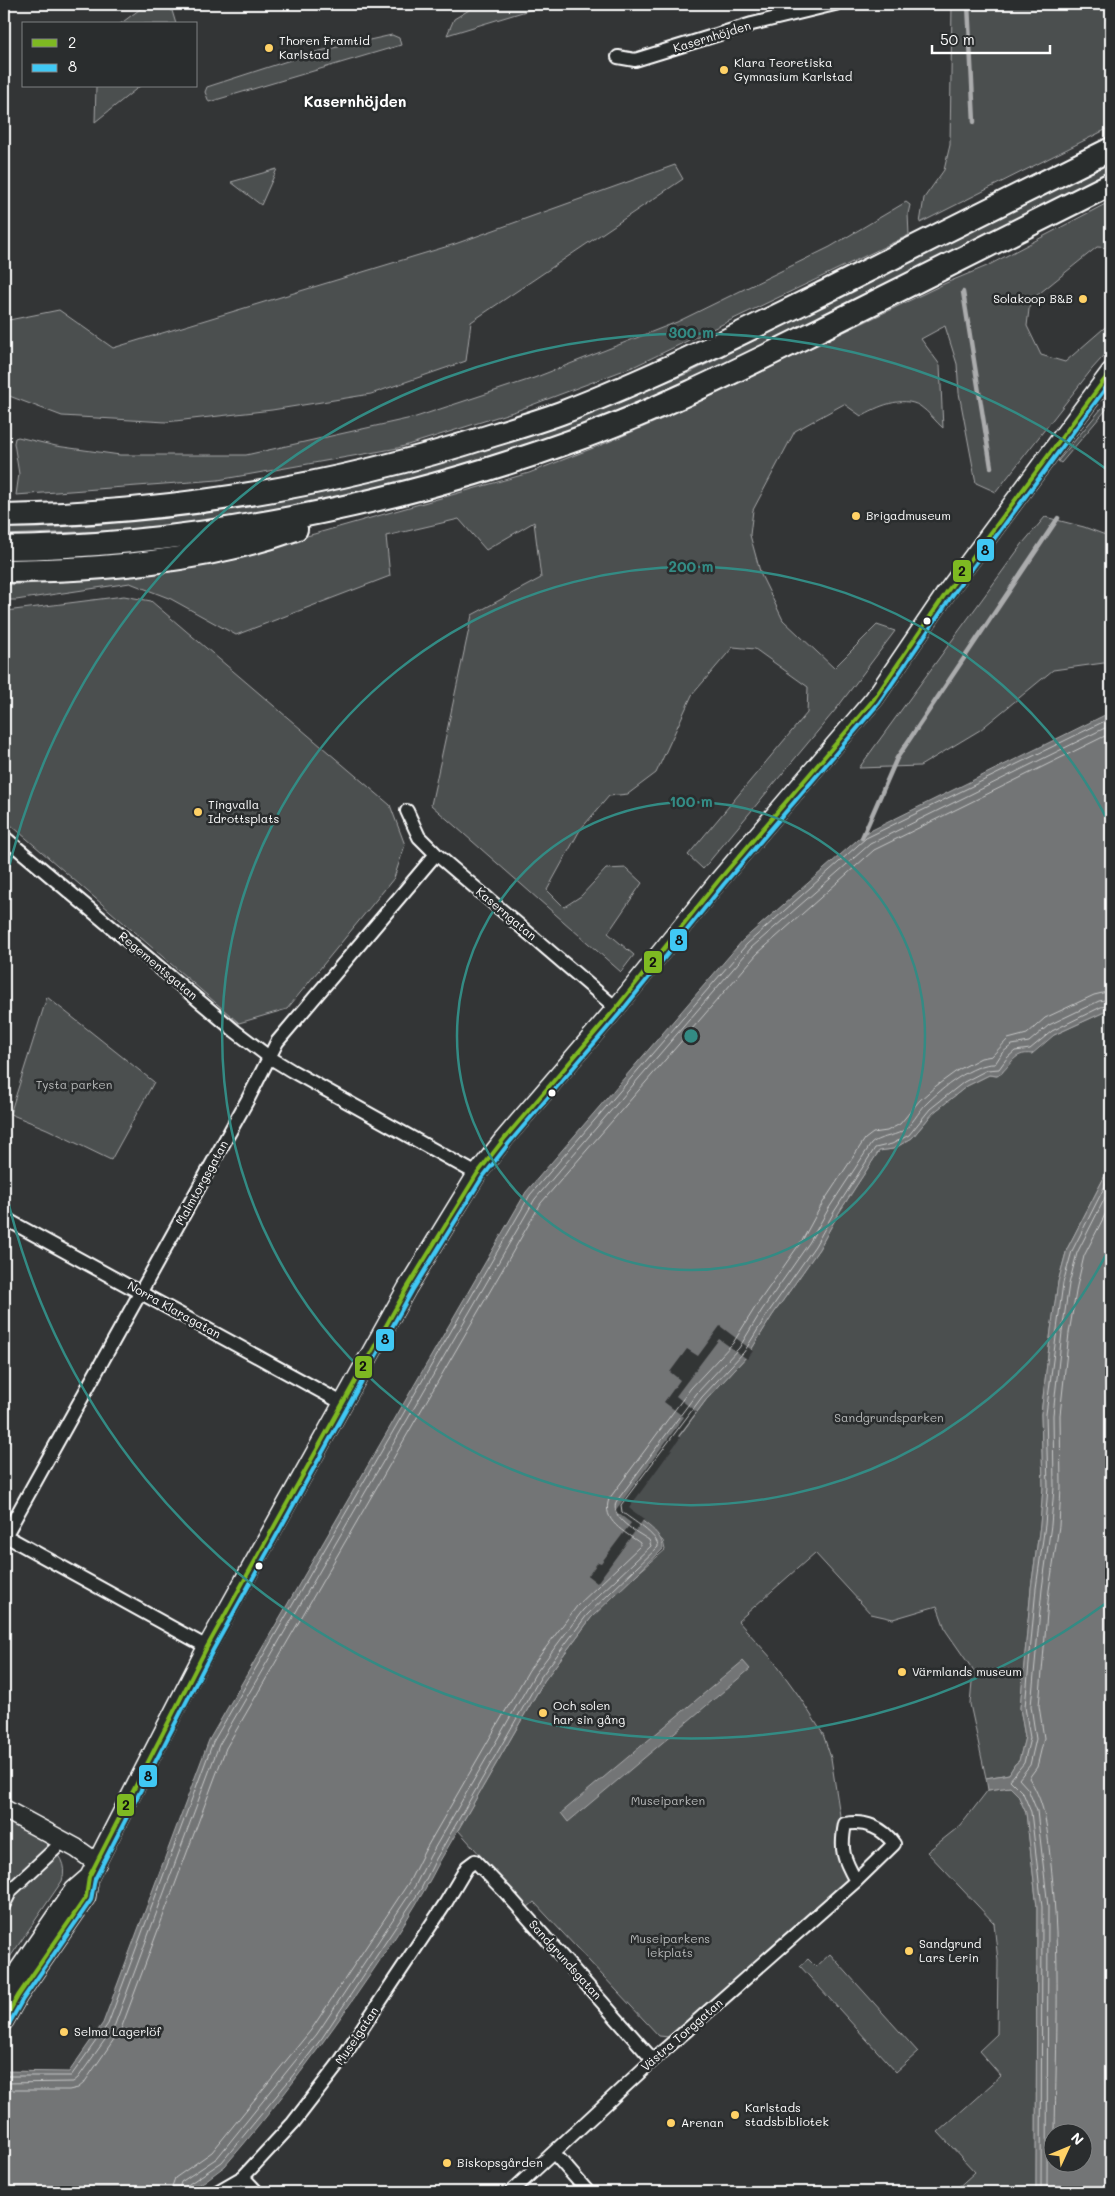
<svg xmlns="http://www.w3.org/2000/svg" width="1115" height="2196" viewBox="0 0 1115 2196" font-family="Mali,sans-serif">
  <style>
    .green { fill: #4c4f50; stroke: #a6a7a8 }
    .water { fill: #737576; stroke: #abacad; fill-rule: evenodd }
    .pier { fill: #333536 }
    .lines { fill: none; stroke-linecap: round; stroke-linejoin: round }
    .shore { stroke: #c7c8c8; stroke-width: 1 }
    .stream { stroke: #abacad; stroke-width: 4.5 }
    .street-casing { stroke: #fff; stroke-width: 16 }
    .secondary-casing { stroke: #fff; stroke-width: 21 }
    .highway-casing { stroke: #fff; stroke-width: 26 }
    .street { stroke: #2a2d2e; stroke-width: 12 }
    .secondary { stroke: #2a2d2e; stroke-width: 18 }
    .highway { stroke: #2a2d2e; stroke-width: 22 }
    .bus-1-casing { stroke: #2a2d2e; stroke-width: 8 }
    .bus-2-casing { stroke: #2a2d2e; stroke-width: 8 }
    .bus-1 { stroke: #7eb922; stroke-width: 4 }
    .bus-2 { stroke: #40c8f4; stroke-width: 4 }
    .ring { fill: none; stroke: #338b84; stroke-width: 2.5 }
    .poi-dot { fill: #ffd166; stroke: #2a2d2e; stroke-width: 2 }
    .bus-dot { fill: #fff; stroke: #2a2d2e; stroke-width: 2 }
    .labels { text-anchor: middle; stroke-width: 5; stroke-linejoin: round; paint-order: stroke }
    .street-label { font-size: 12px; fill: #fff; stroke: #2a2d2e }
    .poi-label { font-size: 12px; fill: #fff; stroke: #2a2d2e; text-anchor: start }
    .park-label { font-size: 12px; fill: #b7b9b9; stroke: #2a2d2e }
    .quarter-label { font-size: 15px; font-weight: bold; fill: #fff; stroke: #2a2d2e }
    .centre { fill: #338b84; stroke: #2a2d2e; stroke-width: 2.5 }
    .ring-label { font-size: 15px; text-anchor: middle; font-weight: bold; fill: #338b84; stroke: #2a2d2e; stroke-width: 5; stroke-linejoin: round; paint-order: stroke }
    .line-badge { stroke: #2a2d2e; stroke-width: 2 }
    .pale-badge-label { font-size: 14px; text-anchor: middle; font-weight: bold; fill: #111 }
  </style>
  <rect width="100%" height="100%" fill="#333536"/>
  <filter id="ink" filterUnits="userSpaceOnUse"><feTurbulence type="fractalNoise" baseFrequency=".02" numOctaves="2"/><feDisplacementMap in="SourceGraphic" scale="10" xChannelSelector="R" yChannelSelector="G"/><feConvolveMatrix kernelMatrix="1 2 1 2 8 2 1 2 1" color-interpolation-filters="sRGB"/></filter>
  <g filter="url(#ink)">
    <path class="green" d="M 147,4 L 170,4 L 176,24 L 120,24 Z
      M 479,4 L 549,4 L 447,35 L 454,19 Z
      M 952,4 L 1111,4 L 1111,127 L 920,223 L 924,198 L 944,170 L 950,145 Z
      M 392,35 L 399,38 L 401,45 L 209,102 L 205,92 L 207,87 L 315,52 Z
      M 96,86 L 140,86 L 95,122 Z
      M 1111,162 L 1111,175 L 669,394 L 584,427 L 438,475 L 261,515 L 155,529 L 4,535 L 4,524 L 148,518 L 262,504 L 436,464 L 539,431 L 596,412 L 691,372 Z
      M 675,165 L 683,179 L 471,322 L 466,361 L 371,394 L 272,410 L 166,422 L 62,416 L 4,394 L 4,315 L 9,320 L 59,310 L 113,348 L 455,244 Z
      M 277,169 L 261,205 L 231,182 Z
      M 1111,201 L 1111,248 L 1097,247 L 1030,301 L 1027,326 L 1041,355 L 1065,362 L 1111,322 L 1111,348 L 1092,369 L 996,492 L 976,483 L 959,393 L 957,364 L 945,326 L 921,339 L 940,365 L 943,428 C 936,422 929,412 920,406 C 902,395 877,407 861,416 L 844,404 L 795,431 L 753,510 L 750,535 L 761,575 L 783,620 L 834,668 L 877,625 L 895,631 L 837,708 L 703,869 L 688,855 L 807,713 L 808,687 L 755,649 L 733,647 L 692,695 L 656,773 L 628,794 L 609,796 L 580,830 L 547,890 L 564,907 L 581,896 L 606,869 L 626,868 L 642,883 L 608,933 L 634,955 L 621,972 L 431,805 L 472,615 L 541,578 L 534,522 L 486,550 L 459,519 L 386,536 L 390,576 L 236,635 L 171,599 L 130,583 L 16,600 L 6,600 L 4,598 L 5,585 L 73,581 L 119,571 L 188,562 L 307,536 L 529,473 L 606,443 L 667,417 L 946,283 L 987,266 Z
      M 906,202 L 910,205 L 908,214 L 909,235 L 635,366 L 516,411 L 398,448 L 218,480 L 16,495 L 19,474 L 14,443 L 15,438 L 18,437 L 56,446 L 120,455 L 246,455 L 416,417 L 534,378 L 677,322 L 830,247 Z
      M 1111,397 L 1111,404 L 1061,463 L 1058,461 Z
      M 1045,517 L 1084,527 L 1111,537 L 1111,662 L 1053,670 L 980,730 L 920,766 L 859,768 L 1023,543 Z
      M 124,596 L 151,601 L 390,805 L 405,845 L 394,878 L 287,1009 L 239,1023 L 4,819 L 4,614 L 6,611 Z
      M 47,997 L 154,1082 L 111,1160 L 47,1129 L 10,1114 Z
      M 1111,1009 L 1111,1164 L 1067,1249 L 1058,1282 L 1051,1330 L 1041,1414 L 1043,1487 L 1040,1525 L 1031,1588 L 1020,1708 L 1025,1737 L 1019,1761 L 1015,1764 L 1009,1774 L 986,1778 L 970,1704 L 973,1670 L 946,1631 L 937,1606 L 893,1619 L 871,1614 L 815,1553 L 738,1621 L 773,1660 L 799,1696 L 823,1734 L 831,1758 L 846,1854 L 858,1873 L 669,2037 L 659,2036 L 534,1902 L 527,1908 L 458,1830 L 544,1681 L 591,1618 L 623,1586 L 665,1550 L 663,1541 L 625,1509 L 706,1400 L 748,1355 L 772,1316 L 819,1249 L 838,1214 L 879,1151 L 893,1149 L 912,1138 L 933,1113 L 967,1086 L 989,1075 L 997,1076 L 1002,1073 L 1010,1061 L 1018,1055 L 1054,1035 Z
      M 1010,1787 L 1018,1795 L 1026,1813 L 1037,1907 L 1036,2192 L 953,2192 L 975,2172 L 938,2132 L 1001,2076 L 979,2051 L 997,2034 L 998,1961 L 994,1923 L 927,1852 L 961,1825 L 988,1790 Z
      M 4,1819 C 26,1832 73,1849 62,1881 L 4,1966 Z
      M 830,1954 L 918,2052 L 896,2072 L 800,1966 L 808,1959 L 816,1967 Z"/>
    <path class="water" d="M 1111,712 L 1111,1009 L 1054,1035 L 1032,1054 C 1012,1051 1011,1068 997,1076 L 989,1075 L 967,1086 L 933,1113 L 912,1138 L 893,1149 L 879,1151 L 838,1214 L 819,1249 L 772,1316 L 748,1355 L 706,1400 L 625,1508 C 638,1520 663,1530 663,1549 L 591,1618 L 544,1681 L 440,1861 C 420,1901 395,1938 370,1975 C 325,2041 278,2105 225,2166 L 205,2181 L 185,2192 L 4,2192 L 4,2071 L 69,2072 L 103,2023 L 209,1740 L 526,1192 L 743,940 L 864,834 Z
      M 1111,1164 L 1111,2192 L 1036,2192 L 1037,1907 L 1026,1813 L 1018,1795 L 1010,1787 L 988,1790 L 986,1778 L 1009,1774 L 1015,1764 L 1019,1761 L 1025,1737 L 1020,1708 L 1031,1588 L 1040,1525 L 1043,1487 L 1041,1414 L 1051,1330 L 1058,1282 L 1067,1249 ZM 1052,2134 L 1082,2134 L 1082,2164 L 1052,2164 Z
      M 743,1661 L 750,1669 L 568,1822 L 561,1813 Z"/>
    <path class="pier" d="M 720,1326 L 753,1351 L 747,1359 L 719,1339 L 676,1396 L 696,1412 L 678,1436 L 680,1438 L 629,1508 L 644,1519 L 597,1583 L 588,1576 L 598,1562 L 601,1563 L 631,1523 L 615,1511 L 684,1417 L 664,1402 L 680,1380 L 670,1372 L 687,1349 L 698,1356 Z"/>
    <g class="lines">
      <path class="shore" d="M 4,2076 L 71,2076 L 108,2024 L 213,1742 L 530,1195 L 747,944 L 866,838 L 1111,718
        M 4,2083 L 73,2082 L 78,2078 L 114,2027 L 219,1745 L 535,1199 L 751,948 L 870,844 L 1111,725
        M 4,2090 L 69,2090 L 78,2088 L 84,2083 L 121,2029 L 226,1748 L 541,1203 L 757,954 L 874,850 L 1111,733
        M 1055,2134 C 1056,2044 1061,1954 1051,1865 C 1047,1832 1047,1806 1029,1778 L 1037,1767 L 1044,1738 L 1039,1706 L 1049,1590 L 1059,1526 L 1061,1487 L 1060,1415 L 1069,1333 L 1077,1286 L 1084,1256 L 1111,1203
        M 170,2192 L 175,2178 L 212,2152 L 311,2030 L 409,1882 L 424,1852 L 529,1670 L 577,1606 L 640,1546 L 640,1543 C 625,1532 601,1521 609,1499 L 691,1388 L 733,1343 L 756,1306 L 803,1239 L 822,1204 L 865,1139 L 873,1133 L 887,1131 L 900,1124 L 920,1100 L 936,1086 L 958,1070 L 981,1058 L 992,1056 L 1008,1039 L 1027,1034 L 1045,1018 L 1094,995 L 1111,991
        M 178,2192 L 181,2182 L 217,2158 L 317,2034 L 415,1886 L 430,1856 L 535,1674 L 583,1610 L 651,1546 L 649,1540 C 637,1532 610,1519 616,1502 L 697,1393 L 739,1348 L 762,1310 L 809,1243 L 829,1208 L 871,1144 C 878,1137 892,1137 903,1131 C 912,1125 918,1112 926,1104 C 941,1089 973,1063 995,1064 L 1002,1053 L 1012,1045 L 1029,1042 L 1049,1025 L 1099,1001 L 1111,999
        M 184,2192 L 186,2186 L 222,2162 L 287,2083 L 322,2038 L 387,1940 L 421,1889 L 436,1859 L 540,1678 L 587,1615 L 658,1547 C 659,1535 631,1520 622,1512 L 621,1505 L 702,1397 L 744,1352 L 768,1313 L 815,1246 L 834,1212 L 875,1148 L 892,1144 L 909,1135 L 930,1109 L 964,1082 L 987,1070 L 999,1069 L 1007,1058 L 1015,1051 L 1030,1049 L 1052,1031 L 1101,1007 L 1111,1005
        M 1041,2192 L 1042,1907 L 1031,1812 L 1023,1793 L 1010,1780 L 1024,1763 L 1030,1738 L 1025,1707 L 1036,1588 L 1045,1525 L 1048,1487 L 1046,1414 L 1063,1283 L 1072,1251 L 1111,1174
        M 1047,2192 L 1048,1907 L 1037,1811 L 1028,1789 L 1019,1779 L 1030,1765 L 1036,1739 L 1031,1706 L 1042,1589 L 1051,1525 L 1054,1487 L 1053,1415 L 1062,1332 L 1069,1284 L 1077,1253 L 1111,1186"/>
      <path class="stream" d="M 968,4 L 974,122
        M 963,292 L 991,467
        M 862,838 L 897,758 L 1058,518"/>
      <defs>
        <path id="street" d="M 618,57 L 635,60 L 752,24 L 835,4
          M 407,811 L 419,837 L 436,854 L 616,1008
          M 4,837 L 235,1031 L 269,1057 L 292,1071 L 477,1174
          M 4,1218 L 344,1404
          M 4,1535 L 207,1647
          M 4,1538 L 248,1099 L 277,1042 L 436,854
          M 4,1904 L 11,1890 L 56,1848
          M 554,2153 L 588,2192
          M 243,2177 L 257,2192
          M 217,2192 L 243,2177 L 293,2123 L 337,2066 L 445,1904 L 467,1867 L 475,1861 L 506,1893 L 653,2060
          M 511,2192 L 653,2060 L 856,1881 L 894,1844 C 883,1828 865,1820 845,1824 C 840,1850 843,1858 856,1881"/>
        <path id="secondary" d="M 4,1809 L 76,1848 L 97,1863
          M 4,1991 L 66,1901 L 74,1890 L 89,1877
          M 4,2021 L 18,1996 L 86,1897 L 89,1877 L 207,1647 L 407,1288 L 477,1174 L 504,1139 L 616,1008 L 719,880 L 874,699 L 946,593 L 1111,371"/>
        <path id="highway" d="M 4,516 C 169,513 336,486 493,435 C 516,428 539,421 561,413 C 652,378 738,335 825,292 C 920,244 1016,196 1111,149
          M 4,548 C 192,546 395,505 572,441 C 659,410 742,368 825,327 C 921,280 1016,232 1111,184
          M 4,571 C 101,570 204,562 296,529"/>
      </defs>
      <use href="#street" class="street-casing"/>
      <use href="#secondary" class="secondary-casing"/>
      <use href="#highway" class="highway-casing"/>
      <use href="#street" class="street"/>
      <use href="#secondary" class="secondary"/>
      <use href="#highway" class="highway"/>
      <defs>
        <path id="bus-1" d="M 4,2021 L 18,1996 L 86,1897 L 89,1877 L 207,1647 L 407,1288 L 477,1174 L 504,1139 L 616,1008 L 719,880 L 874,699 L 946,593 L 1111,371"/>
        <path id="bus-2" d="M 9,2024 L 23,1999 L 91,1900 L 95,1879 L 213,1650 L 412,1291 L 482,1178 L 509,1143 L 621,1012 L 724,884 L 879,703 L 951,597 L 1111,381"/>
      </defs>
      <use href="#bus-1" class="bus-1-casing"/>
      <use href="#bus-2" class="bus-2-casing"/>
      <use href="#bus-1" class="bus-1"/>
      <use href="#bus-2" class="bus-2"/>
    </g>
  </g>
  <g class="ring">
    <circle cx="691" cy="1036" r="234"/>
    <path d="M1111 1245A469 469 0 1 1 1111 827"/>
    <path d="M1109 1601A703 703 0 0 1 5 1188M5 884A703 703 0 0 1 1109 471"/>
  </g>
  <g class="poi-dot">
    <circle cx="269" cy="48" r="5"/>
    <circle cx="724" cy="70" r="5"/>
    <circle cx="1083" cy="299" r="5"/>
    <circle cx="856" cy="516" r="5"/>
    <circle cx="198" cy="812" r="5"/>
    <circle cx="902" cy="1672" r="5"/>
    <circle cx="543" cy="1713" r="5"/>
    <circle cx="909" cy="1951" r="5"/>
    <circle cx="64" cy="2032" r="5"/>
    <circle cx="735" cy="2115" r="5"/>
    <circle cx="671" cy="2123" r="5"/>
    <circle cx="447" cy="2163" r="5"/>
  </g>
  <g class="bus-dot">
    <circle cx="927" cy="621" r="4.5"/>
    <circle cx="552" cy="1093" r="4.5"/>
    <circle cx="259" cy="1566" r="4.5"/>
  </g>
  <g class="labels">
    <g class="street-label">
      <text transform="translate(712 37) rotate(-17)" y="4">Kasernhöjden</text>
      <text transform="translate(506 914) rotate(40)" y="4">Kaserngatan</text>
      <text transform="translate(158 966) rotate(40)" y="4">Regementsgatan</text>
      <text transform="translate(202 1183) rotate(-61)" y="4">Malmtorgsgatan</text>
      <text transform="translate(174 1310) rotate(29)" y="4">Norra Klaragatan</text>
      <text transform="translate(565 1960) rotate(48)" y="4">Sandgrundsgatan</text>
      <text transform="translate(682 2035) rotate(-41)" y="4">Västra Torggatan</text>
      <text transform="translate(357 2036) rotate(-56)" y="4">Museigatan</text>
    </g>
    <g class="poi-label">
      <text x="279" y="45">Thoren Framtid<tspan x="279" dy="14">Karlstad</tspan></text>
      <text x="734" y="67">Klara Teoretiska<tspan x="734" dy="14">Gymnasium Karlstad</tspan></text>
      <text x="1073" y="303" text-anchor="end">Solakoop B&amp;B</text>
      <text x="866" y="520">Brigadmuseum</text>
      <text x="208" y="809">Tingvalla<tspan x="208" dy="14">Idrottsplats</tspan></text>
      <text x="912" y="1676">Värmlands museum</text>
      <text x="553" y="1710">Och solen<tspan x="553" dy="14">har sin gång</tspan></text>
      <text x="919" y="1948">Sandgrund<tspan x="919" dy="14">Lars Lerin</tspan></text>
      <text x="74" y="2036">Selma Lagerlöf</text>
      <text x="745" y="2112">Karlstads<tspan x="745" dy="14">stadsbibliotek</tspan></text>
      <text x="681" y="2127">Arenan</text>
      <text x="457" y="2167">Biskopsgården</text>
    </g>
    <g class="park-label">
      <text x="74" y="1089">Tysta parken</text>
      <text x="889" y="1422">Sandgrundsparken</text>
      <text x="668" y="1805">Museiparken</text>
      <text x="670" y="1943">Museiparkens<tspan x="670" dy="14">lekplats</tspan></text>
    </g>
    <g class="quarter-label">
      <text x="355" y="107">Kasernhöjden</text>
    </g>
  </g>
  <circle cx="691" cy="1036" r="8" class="centre"/>
  <g class="ring-label">
    <text x="691" y="338">300 m</text>
    <text x="691" y="572">200 m</text>
    <text x="691" y="807">100 m</text>
  </g>
  <g class="line-badge">
    <rect x="976" y="538" width="19" height="24" rx="5" fill="#40c8f4"/>
    <rect x="952" y="559" width="20" height="24" rx="5" fill="#7eb922"/>
    <rect x="669" y="928" width="19" height="24" rx="5" fill="#40c8f4"/>
    <rect x="643" y="950" width="20" height="24" rx="5" fill="#7eb922"/>
    <rect x="375" y="1328" width="20" height="24" rx="5" fill="#40c8f4"/>
    <rect x="354" y="1355" width="19" height="24" rx="5" fill="#7eb922"/>
    <rect x="138" y="1764" width="20" height="24" rx="5" fill="#40c8f4"/>
    <rect x="116" y="1793" width="19" height="24" rx="5" fill="#7eb922"/>
  </g>
  <g class="pale-badge-label">
    <text x="985" y="555">8</text>
    <text x="962" y="576">2</text>
    <text x="679" y="945">8</text>
    <text x="653" y="967">2</text>
    <text x="385" y="1344">8</text>
    <text x="363" y="1371">2</text>
    <text x="148" y="1781">8</text>
    <text x="126" y="1810">2</text>
  </g>
  <rect width="1115" height="2196" fill="none" stroke="#2a2d2e" stroke-width="20"/>
  <rect x="10" y="10" width="1095" height="2176" fill="none" stroke="#fff" stroke-width="2" filter="url(#ink)"/>
  <rect x="22" y="22" width="175" height="65" fill="#2a2d2e" stroke="#7f8182"/>
  <rect x="32" y="39" width="25" height="8" fill="#7eb922" stroke="#7f8182"/>
  <text x="68" y="48" font-size="15" fill="#ffffff">2</text>
  <rect x="32" y="64" width="25" height="8" fill="#40c8f4" stroke="#7f8182"/>
  <text x="68" y="72" font-size="15" fill="#ffffff">8</text>
  <g transform="translate(1068 2148) rotate(46)"><circle r="24" fill="#2a2d2e" stroke="#7f8182"/>
  <path d="M0-4L9 19L0 12L-9 19Z" fill="#ffd166"/>
  <text y="-8" font-size="14" font-weight="bold" text-anchor="middle" fill="#ffffff">N</text>
  </g>
  <path d="M932 45v8h118v-8" fill="none" stroke="#ffffff" stroke-width="2.5"/>
  <text x="940" y="45" font-size="15" fill="#ffffff" stroke="#2a2d2e" stroke-width="4" paint-order="stroke">50 m</text>
</svg>
